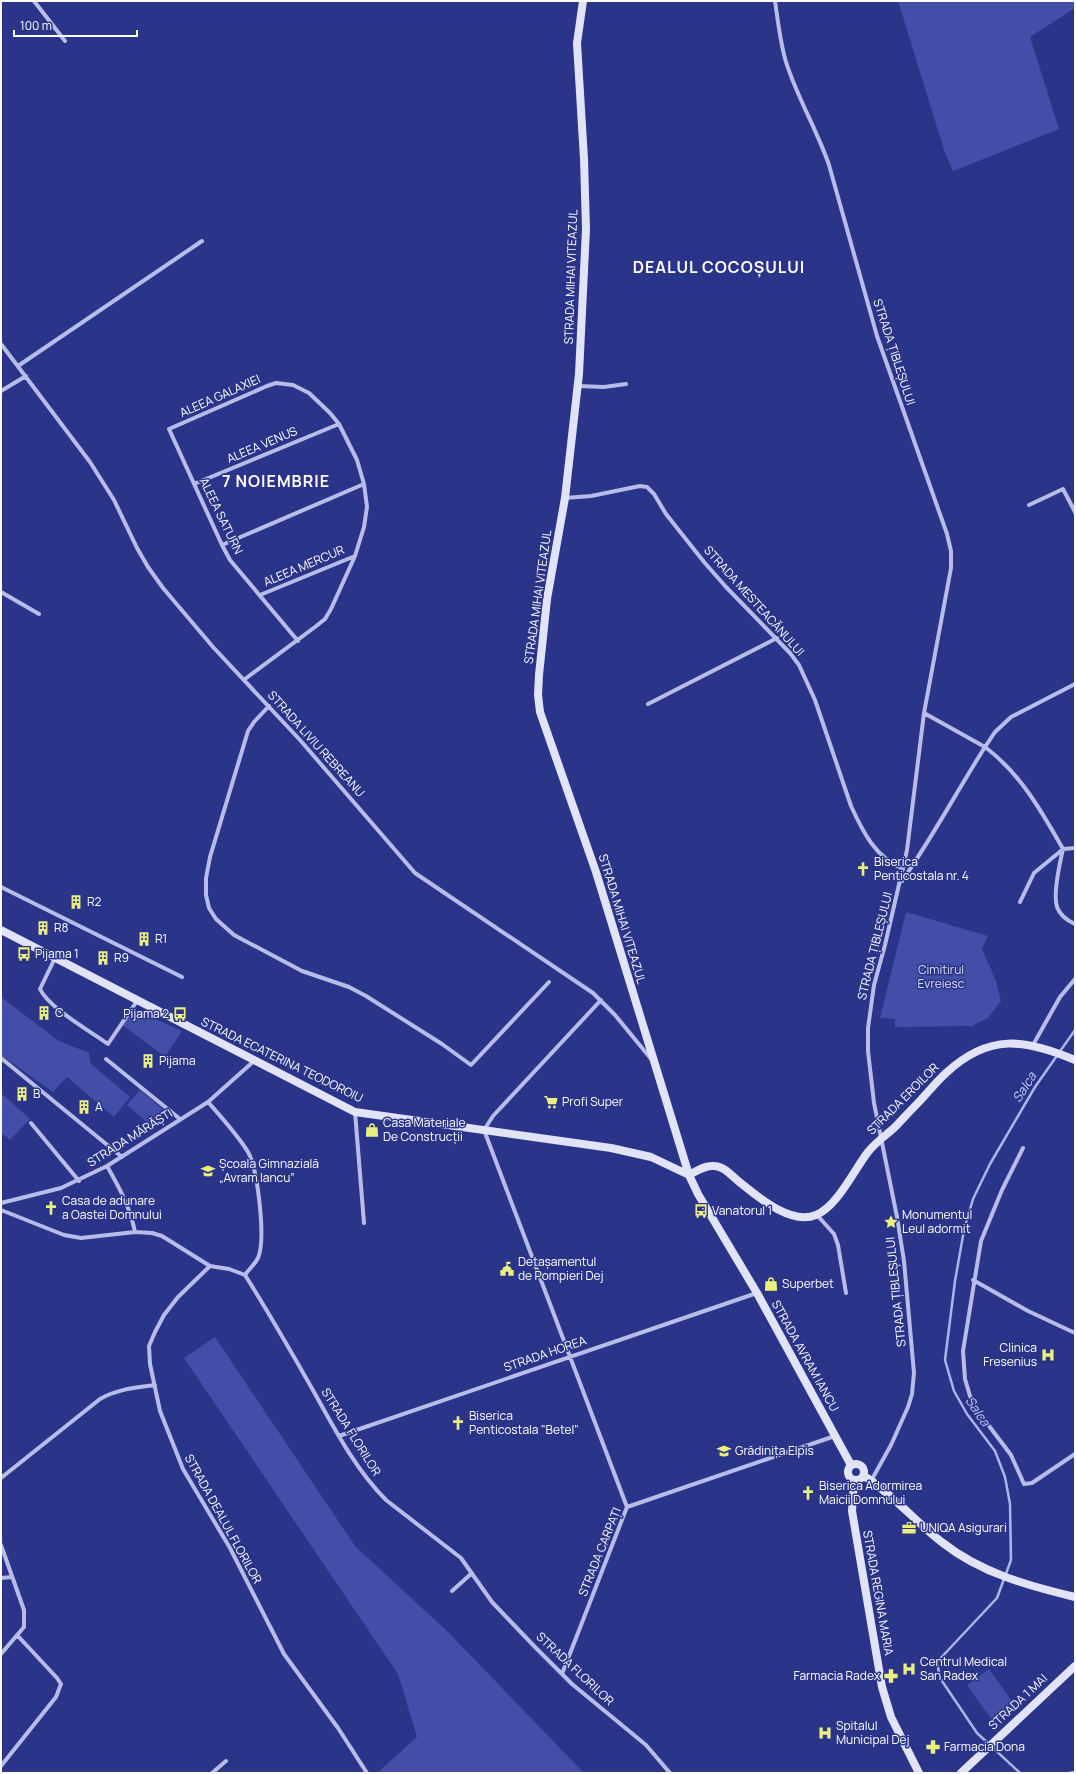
<svg xmlns="http://www.w3.org/2000/svg" width="1076" height="1774" viewBox="0 0 1076 1774" font-family="Manrope,sans-serif">
  <style>
    .green { fill: #424ea7 }
    .lines { fill: none; stroke-linecap: round; stroke-linejoin: round }
    .stream { stroke: #acb4e9; stroke-width: 2.5 }
    .street { stroke: #b7bde8; stroke-width: 4 }
    .secondary { stroke: #e1e3f8; stroke-width: 8 }
    .labels { text-anchor: middle; stroke-width: 3; stroke-linejoin: round; paint-order: stroke }
    .street-label { font-size: 12px; fill: #fff; stroke: #2a3489 }
    .poi-label { font-size: 12px; fill: #fff; stroke: #2a3489; text-anchor: start }
    .park-label { font-size: 12px; fill: #dbdef7; stroke: #2a3489 }
    .water-label { font-size: 13px; font-style: italic; fill: #c3c9f0; stroke: #2a3489 }
    .district-label { font-size: 16px; font-weight: bold; letter-spacing: 1px; fill: #fff; stroke: #2a3489 }
  </style>
  <rect width="100%" height="100%" fill="#2a3489"/>
  <path class="green" d="M 898,1 L 1075,1 L 1075,8 L 1030,37 L 1059,129 L 953,171 L 944,150 Z
    M 906,912 L 988,936 L 982,949 L 996,981 L 1001,1001 L 988,1018 L 972,1026 L 895,1027 L 895,1019 L 880,1018 Z
    M 1,997 L 59,1041 L 89,1053 L 91,1064 L 130,1097 L 114,1117 L 67,1077 L 53,1092 L 1,1055 Z
    M 133,1009 L 182,1031 L 165,1057 L 122,1025 Z
    M 140,1090 L 166,1112 L 152,1127 L 127,1105 Z
    M 1,1093 L 30,1119 L 10,1140 L 1,1133 Z
    M 215,1337 L 355,1546 L 448,1632 L 584,1773 L 377,1773 L 417,1737 L 398,1674 L 184,1358 Z
    M 989,1669 L 1016,1707 L 994,1723 L 967,1685 Z"/>
  <g class="lines">
    <path class="stream" d="M 1020,1773 L 977,1733 L 940,1678 L 937,1662 L 997,1598 L 1011,1560 L 1010,1504 L 1005,1477 L 995,1451 L 967,1414 L 954,1391 L 945,1360 L 955,1281 L 964,1230 L 973,1199 L 990,1164 L 1035,1087 L 1075,1030
      M 1069,1773 L 1075,1772"/>
    <path class="street" d="M 34,1 L 65,41
      M 775,1 C 778,21 780,42 786,62 C 797,97 817,130 829,165 L 877,336 L 947,534 L 951,551 L 951,568 L 924,713 L 907,850 L 885,945 L 874,985 L 868,1028 L 868,1051 L 874,1103 L 897,1217 L 904,1261 L 914,1373 L 912,1394 L 908,1407 L 891,1445 L 871,1481
      M 1,344 L 90,462 L 114,500 L 137,548 L 148,567 L 163,588 L 213,647 L 300,740 L 415,873 L 593,993 L 615,1015 L 652,1060
      M 18,366 L 202,241
      M 578,386 L 604,387 L 626,384
      M 1,391 L 26,376
      M 194,484 L 339,424
      M 565,498 L 591,496 L 640,486 L 647,487 L 654,494 L 666,514 L 704,562 L 726,587 L 790,653 L 799,665 L 815,700 L 851,806 C 863,832 875,857 903,869
      M 1029,505 L 1063,489 L 1075,512
      M 222,545 L 364,484
      M 1,592 L 39,614
      M 260,595 L 355,556
      M 245,679 L 315,627 L 325,619 L 331,609 L 355,556 L 364,527 L 367,507 L 364,484 L 357,460 L 339,424 L 330,413 L 309,393 L 293,385 L 276,383 L 267,386 L 169,429 L 222,545 L 230,560 L 298,641
      M 648,704 L 777,638
      M 269,706 L 254,722 L 248,731 L 210,857 L 206,878 L 206,895 L 209,908 L 216,919 L 234,935 L 302,971 L 349,987 L 366,996 L 442,1044 L 471,1065 L 549,982
      M 1063,849 C 1042,812 1020,773 985,747 L 995,732 L 1011,717 L 1075,684
      M 1063,849 C 1060,862 1053,895 1057,907 C 1060,915 1068,921 1075,924
      M 1063,849 L 1075,848
      M 902,881 C 932,838 957,791 985,747 L 924,713
      M 1,887 L 182,977
      M 1020,902 L 1034,873 L 1062,850
      M 55,958 L 40,989 C 49,1008 90,1031 108,1044 L 137,1001
      M 601,1000 L 493,1116 L 484,1130 L 627,1507
      M 1033,1045 L 1060,997 L 1075,979
      M 1,1058 L 122,1157
      M 106,1059 L 180,1119
      M 208,1102 C 222,1118 237,1134 248,1152 C 258,1170 266,1240 258,1258 C 255,1264 249,1269 245,1275
      M 355,1112 L 364,1223
      M 31,1123 L 79,1181
      M 1023,1148 L 1002,1190 L 981,1241 L 963,1351 L 965,1379 L 970,1396 L 977,1410 L 1011,1455 L 1024,1484 L 1032,1483 L 1075,1454
      M 107,1166 C 119,1187 130,1207 135,1232
      M 1,1203 L 61,1188 L 107,1166 L 208,1102 L 254,1061
      M 1,1210 L 64,1235 L 81,1238 L 135,1232 L 152,1233 L 162,1236 L 210,1266 L 229,1269 L 245,1275
      M 817,1215 L 834,1234 L 838,1245 L 846,1293
      M 210,1266 L 178,1297 L 164,1315 L 155,1332 L 149,1346 L 150,1364 L 160,1411 L 183,1469 L 230,1548 L 284,1654 L 338,1728 L 367,1773
      M 245,1275 C 269,1313 292,1353 314,1392 C 335,1430 356,1470 386,1500 L 461,1558 L 492,1602 L 534,1646 L 572,1684 L 646,1745 L 670,1773
      M 973,1280 L 1028,1311 L 1075,1333
      M 339,1436 L 757,1293
      M 1,1478 L 100,1399 C 117,1389 135,1388 155,1385
      M 627,1507 L 835,1436
      M 1,1545 L 24,1610 L 24,1627 L 1,1654
      M 1,1578 L 12,1577
      M 452,1591 L 472,1573
      M 562,1674 L 627,1507
      M 1,1766 L 56,1697 L 61,1684 L 57,1678 L 17,1635
      M 212,1773 L 226,1761"/>
    <path class="secondary" d="M 583,1 L 577,43 L 584,159 L 586,229 L 579,374 L 565,498 L 547,599 L 539,675 L 538,695 L 540,712 L 596,872 L 689,1175 L 698,1194 L 757,1293 L 851,1465
      M 1,930 L 355,1112 L 611,1148 L 651,1157 L 689,1175
      M 689,1175 C 697,1171 705,1165 714,1166 C 723,1166 730,1174 737,1180 C 756,1195 790,1226 816,1215 C 837,1207 854,1170 868,1152 C 875,1143 885,1136 894,1128 C 901,1121 908,1113 915,1106 C 926,1095 935,1083 946,1073 C 989,1033 1025,1039 1075,1060
      M848 1472a8 8 0 1 1 16 0a8 8 0 1 1-16 0Z
      M 864,1476 C 893,1494 915,1522 943,1543 C 981,1573 1029,1586 1075,1597
      M 854,1480 L 852,1511 L 882,1687 L 891,1717 L 919,1773
      M 961,1773 L 1075,1666"/>
  </g>
  <defs>
    <symbol id="church-bare" viewBox="-9 -9 18 18"><path d="M-1.2-6h2.4v3.5h3.3v2.4h-3.3V6h-2.4V-.1h-3.3v-2.4h3.3Z" fill="#ebef7f" stroke="#2a3489" stroke-width="2.5" paint-order="stroke"/></symbol>
    <symbol id="building-bare" viewBox="-9 -9 18 18"><path d="M-4-6H4V6H1V3H-1V6H-4ZM-2.5-4.3h1.7v1.8h-1.7ZM.8-4.3h1.7v1.8H.8ZM-2.5-1h1.7V.8h-1.7ZM.8-1h1.7V.8H.8Z" fill="#ebef7f" stroke="#2a3489" stroke-width="2.5" paint-order="stroke"/></symbol>
    <symbol id="bus-bare" viewBox="-9 -9 18 18"><path d="M-5-6H5V4H4V6H2V4H-2V6H-4V4H-5ZM-3.5-4V0h7V-4ZM-3.5 1.2v1.5H-2V1.2ZM2 1.2v1.5H3.5V1.2Z" fill="#ebef7f" stroke="#2a3489" stroke-width="2.5" paint-order="stroke"/></symbol>
    <symbol id="supermarket-bare" viewBox="-9 -9 18 18"><path d="M-6-5.5h2.5l.6 2H6L4.5 2H-2.5L-4.4-4H-6ZM-1.5 3.2a1.3 1.3 0 1 0 .1 0ZM3 3.2a1.3 1.3 0 1 0 .1 0Z" fill="#ebef7f" stroke="#2a3489" stroke-width="2.5" paint-order="stroke"/></symbol>
    <symbol id="shop-bare" viewBox="-9 -9 18 18"><path d="M-5-2.5h2.3a2.7 3.5 0 0 1 5.4 0H5L5.5 6h-11ZM-1.5-2.5h3a1.5 2.3 0 0 0-3 0Z" fill="#ebef7f" stroke="#2a3489" stroke-width="2.5" paint-order="stroke"/></symbol>
    <symbol id="school-bare" viewBox="-9 -9 18 18"><path d="M0-5L7-2L0 1L-7-2ZM-4 1L0 2.5L4 1V4Q0 6-4 4Z" fill="#ebef7f" stroke="#2a3489" stroke-width="2.5" paint-order="stroke"/></symbol>
    <symbol id="sight-bare" viewBox="-9 -9 18 18"><path d="M0-6L1.8-2.2L6-1.7L2.9 1.2L3.7 5.4L0 3.3L-3.7 5.4L-2.9 1.2L-6-1.7L-1.8-2.2Z" fill="#ebef7f" stroke="#2a3489" stroke-width="2.5" paint-order="stroke"/></symbol>
    <symbol id="civic-bare" viewBox="-9 -9 18 18"><path d="M-.6-6.5H3V-4.5H.6V-3L4-1V1h2V6H-6V1h2V-1L-.6-3ZM-1.2 2.5V6h2.4V2.5Z" fill="#ebef7f" stroke="#2a3489" stroke-width="2.5" paint-order="stroke"/></symbol>
    <symbol id="hospital-bare" viewBox="-9 -9 18 18"><path d="M-5-5h3v3.5h4V-5h3V5h-3V1.5h-4V5h-3Z" fill="#ebef7f" stroke="#2a3489" stroke-width="2.5" paint-order="stroke"/></symbol>
    <symbol id="office-bare" viewBox="-9 -9 18 18"><path d="M-6-3h4V-5.5h4V-3h4V5H-6ZM-1-4.5V-3h2v-1.5ZM-6 0V1H6V0Z" fill="#ebef7f" stroke="#2a3489" stroke-width="2.5" paint-order="stroke"/></symbol>
    <symbol id="pharmacy-bare" viewBox="-9 -9 18 18"><path d="M-2-6h4v4h4v4h-4v4h-4v-4h-4v-4h4Z" fill="#ebef7f" stroke="#2a3489" stroke-width="2.5" paint-order="stroke"/></symbol>
  </defs>
  <g fill-rule="evenodd">
    <use href="#church-bare" x="853" y="859" width="20" height="20"/>
    <use href="#building-bare" x="66" y="892" width="20" height="20"/>
    <use href="#building-bare" x="33" y="918" width="20" height="20"/>
    <use href="#building-bare" x="134" y="929" width="20" height="20"/>
    <use href="#bus-bare" x="14" y="944" width="20" height="20"/>
    <use href="#building-bare" x="93" y="948" width="20" height="20"/>
    <use href="#building-bare" x="34" y="1003" width="20" height="20"/>
    <use href="#bus-bare" x="170" y="1004" width="20" height="20"/>
    <use href="#building-bare" x="138" y="1051" width="20" height="20"/>
    <use href="#building-bare" x="12" y="1084" width="20" height="20"/>
    <use href="#supermarket-bare" x="541" y="1092" width="20" height="20"/>
    <use href="#building-bare" x="74" y="1097" width="20" height="20"/>
    <use href="#shop-bare" x="362" y="1120" width="20" height="20"/>
    <use href="#school-bare" x="198" y="1161" width="20" height="20"/>
    <use href="#church-bare" x="41" y="1198" width="20" height="20"/>
    <use href="#bus-bare" x="691" y="1201" width="20" height="20"/>
    <use href="#sight-bare" x="881" y="1212" width="20" height="20"/>
    <use href="#civic-bare" x="497" y="1259" width="20" height="20"/>
    <use href="#shop-bare" x="761" y="1274" width="20" height="20"/>
    <use href="#hospital-bare" x="1038" y="1345" width="20" height="20"/>
    <use href="#church-bare" x="448" y="1413" width="20" height="20"/>
    <use href="#school-bare" x="714" y="1441" width="20" height="20"/>
    <use href="#church-bare" x="798" y="1483" width="20" height="20"/>
    <use href="#office-bare" x="899" y="1518" width="20" height="20"/>
    <use href="#hospital-bare" x="899" y="1659" width="20" height="20"/>
    <use href="#pharmacy-bare" x="881" y="1666" width="20" height="20"/>
    <use href="#hospital-bare" x="815" y="1723" width="20" height="20"/>
    <use href="#pharmacy-bare" x="923" y="1737" width="20" height="20"/>
  </g>
  <g class="labels">
    <g class="street-label">
      <text transform="translate(571 277) rotate(-88)" y="4">STRADA MIHAI VITEAZUL</text>
      <text transform="translate(894 352) rotate(72)" y="4">STRADA ȚIBLEȘULUI</text>
      <text transform="translate(220 396) rotate(-24)" y="4">ALEEA GALAXIEI</text>
      <text transform="translate(262 445) rotate(-23)" y="4">ALEEA VENUS</text>
      <text transform="translate(221 516) rotate(64)" y="4">ALEEA SATURN</text>
      <text transform="translate(304 566) rotate(-23)" y="4">ALEEA MERCUR</text>
      <text transform="translate(538 597) rotate(-82)" y="4">STRADA MIHAI VITEAZUL</text>
      <text transform="translate(754 601) rotate(48)" y="4">STRADA MESTEACĂNULUI</text>
      <text transform="translate(316 744) rotate(48)" y="4">STRADA LIVIU REBREANU</text>
      <text transform="translate(622 919) rotate(73)" y="4">STRADA MIHAI VITEAZUL</text>
      <text transform="translate(875 946) rotate(-76)" y="4">STRADA ȚIBLEȘULUI</text>
      <text transform="translate(282 1060) rotate(26)" y="4">STRADA ECATERINA TEODOROIU</text>
      <text transform="translate(903 1099) rotate(-45)" y="4">STRADA EROILOR</text>
      <text transform="translate(130 1138) rotate(-32)" y="4">STRADA MĂRĂȘTI</text>
      <text transform="translate(896 1292) rotate(-96)" y="4">STRADA ȚIBLEȘULUI</text>
      <text transform="translate(545 1354) rotate(-19)" y="4">STRADA HOREA</text>
      <text transform="translate(805 1356) rotate(61)" y="4">STRADA AVRAM IANCU</text>
      <text transform="translate(351 1432) rotate(58)" y="4">STRADA FLORILOR</text>
      <text transform="translate(223 1519) rotate(61)" y="4">STRADA DEALUL FLORILOR</text>
      <text transform="translate(600 1552) rotate(-68)" y="4">STRADA CARPAȚI</text>
      <text transform="translate(878 1593) rotate(80)" y="4">STRADA REGINA MARIA</text>
      <text transform="translate(575 1669) rotate(43)" y="4">STRADA FLORILOR</text>
      <text transform="translate(1018 1702) rotate(-43)" y="4">STRADA 1 MAI</text>
    </g>
    <g class="poi-label">
      <text x="874" y="866">Biserica<tspan x="874" dy="14">Penticostala nr. 4</tspan></text>
      <text x="87" y="906">R2</text>
      <text x="54" y="932">R8</text>
      <text x="155" y="943">R1</text>
      <text x="35" y="958">Pijama 1</text>
      <text x="114" y="962">R9</text>
      <text x="55" y="1017">C</text>
      <text x="169" y="1018" text-anchor="end">Pijama 2</text>
      <text x="159" y="1065">Pijama</text>
      <text x="33" y="1098">B</text>
      <text x="562" y="1106">Profi Super</text>
      <text x="95" y="1111">A</text>
      <text x="383" y="1127">Casa Materiale<tspan x="383" dy="14">De Construcții</tspan></text>
      <text x="219" y="1168">Școala Gimnazială<tspan x="219" dy="14">„Avram Iancu”</tspan></text>
      <text x="62" y="1205">Casa de adunare<tspan x="62" dy="14">a Oastei Domnului</tspan></text>
      <text x="712" y="1215">Vanatorul 1</text>
      <text x="902" y="1219">Monumentul<tspan x="902" dy="14">Leul adormit</tspan></text>
      <text x="518" y="1266">Detașamentul<tspan x="518" dy="14">de Pompieri Dej</tspan></text>
      <text x="782" y="1288">Superbet</text>
      <text x="1037" y="1352" text-anchor="end">Clinica<tspan x="1037" dy="14">Fresenius</tspan></text>
      <text x="469" y="1420">Biserica<tspan x="469" dy="14">Penticostala "Betel"</tspan></text>
      <text x="735" y="1455">Grădinița Elpis</text>
      <text x="819" y="1490">Biserica Adormirea<tspan x="819" dy="14">Maicii Domnului</tspan></text>
      <text x="920" y="1532">UNIQA Asigurari</text>
      <text x="920" y="1666">Centrul Medical<tspan x="920" dy="14">San Radex</tspan></text>
      <text x="880" y="1680" text-anchor="end">Farmacia Radex</text>
      <text x="836" y="1730">Spitalul<tspan x="836" dy="14">Municipal Dej</tspan></text>
      <text x="944" y="1751">Farmacia Dona</text>
    </g>
    <g class="park-label">
      <text x="941" y="974">Cimitirul<tspan x="941" dy="14">Evreiesc</tspan></text>
    </g>
    <g class="water-label">
      <text transform="translate(1024 1087) rotate(-58)" y="5">Salca</text>
      <text transform="translate(978 1411) rotate(56)" y="5">Salca</text>
    </g>
    <g class="district-label">
      <text x="719" y="273">DEALUL COCOȘULUI</text>
      <text x="276" y="487">7 NOIEMBRIE</text>
    </g>
  </g>
  <rect width="1076" height="1774" fill="none" stroke="#ffffff" stroke-width="4"/>
  <path d="M14 30v6h123v-6" fill="none" stroke="#ffffff" stroke-width="2"/>
  <text x="20" y="30" font-size="12" fill="#ffffff" stroke="#2a3489" stroke-width="3" paint-order="stroke">100 m</text>
</svg>
